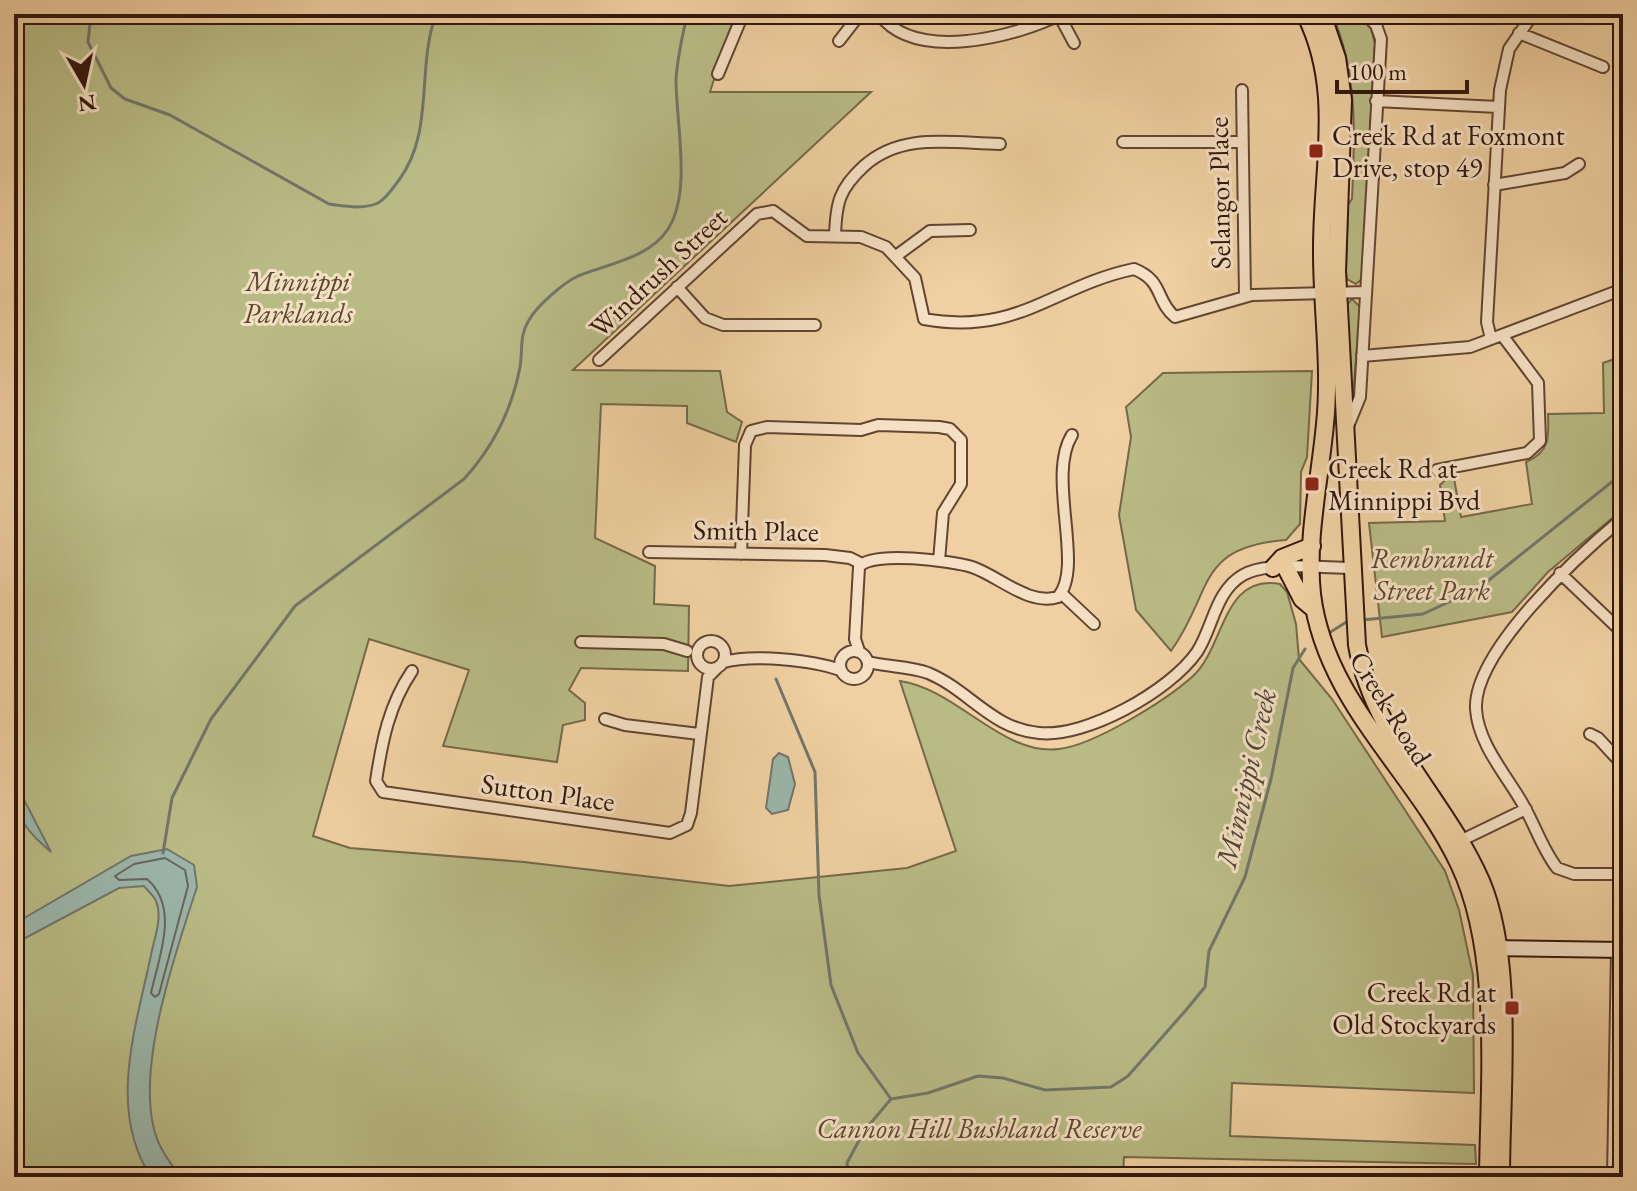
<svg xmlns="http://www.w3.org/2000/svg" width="1637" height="1191" viewBox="0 0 1637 1191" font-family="'EB Garamond',serif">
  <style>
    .green { fill: #b9bb85; stroke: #756949; stroke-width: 2 }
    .water { fill: #9bb6aa; stroke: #71766b; stroke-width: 2 }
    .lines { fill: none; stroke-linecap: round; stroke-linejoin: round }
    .shore { stroke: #66665c; stroke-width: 2 }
    .stream { stroke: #71766b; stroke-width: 3 }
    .street-casing { stroke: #614532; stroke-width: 14 }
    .secondary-casing { stroke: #31170d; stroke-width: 18 }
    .primary-casing { stroke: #31170d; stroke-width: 20 }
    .street { stroke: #f5e0c3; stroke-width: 10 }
    .secondary { stroke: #f5e0c3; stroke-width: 14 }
    .primary { stroke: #f0d0a2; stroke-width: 16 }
    .poi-dot { fill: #8f2418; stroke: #f5e0c3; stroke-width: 3 }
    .labels { text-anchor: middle; stroke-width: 6; stroke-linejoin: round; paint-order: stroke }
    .poi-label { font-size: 28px; fill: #31170d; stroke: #f5e0c3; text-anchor: start }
    .street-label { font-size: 28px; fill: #31170d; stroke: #f5e0c3 }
    .park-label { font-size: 28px; font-style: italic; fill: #5a4831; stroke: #f5e0c3 }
    .water-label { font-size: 30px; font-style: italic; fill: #51473c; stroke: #f5e0c3 }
  </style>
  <rect width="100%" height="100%" fill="#f0d0a2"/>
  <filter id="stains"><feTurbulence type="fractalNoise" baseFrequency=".0025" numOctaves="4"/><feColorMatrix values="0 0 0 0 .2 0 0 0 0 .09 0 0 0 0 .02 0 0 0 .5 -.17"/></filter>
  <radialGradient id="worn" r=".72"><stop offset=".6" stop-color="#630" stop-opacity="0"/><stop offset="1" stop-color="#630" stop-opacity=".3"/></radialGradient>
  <path class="green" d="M 14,14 L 735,14 L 710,92 L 871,92 L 573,370 L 720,371 L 727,412 L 742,422 L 736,442 L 687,423 L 687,406 L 601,404 L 595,538 L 655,566 L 654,604 L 689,606 L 688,671 L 581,668 L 569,690 L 585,703 L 585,720 L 563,725 L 557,762 L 443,746 L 469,670 L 369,639 L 313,836 L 350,848 L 524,862 L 729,886 L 907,868 L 956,851 L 900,681 C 957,689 1002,756 1059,749 C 1094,745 1165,701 1192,677 C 1225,648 1222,573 1280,584 L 1287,592 L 1296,624 L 1299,659 L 1332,699 L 1445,871 L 1459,910 L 1473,975 L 1474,1093 L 1232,1083 L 1230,1136 L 1475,1145 L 1476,1164 L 1124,1157 L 1123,1177 L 16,1177 Z
    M 1332,14 L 1358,14 L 1371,28 L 1375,44 L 1362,279 L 1356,284 L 1347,279 L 1346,271 L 1348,205 L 1352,199 C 1355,137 1358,73 1332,14 Z
    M 1352,299 L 1360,307 L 1352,411 L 1346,306 Z
    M 1623,356 L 1623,509 L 1548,572 L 1512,612 L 1382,637 L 1369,523 L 1445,521 L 1440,485 L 1453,473 L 1461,517 L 1532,504 L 1526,462 C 1550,452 1549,437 1548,414 L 1604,413 L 1603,363 Z
    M 1312,371 L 1307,457 L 1301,472 L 1300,524 L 1286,540 C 1195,547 1214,591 1171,651 L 1136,610 L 1119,515 L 1131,437 L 1126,407 L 1163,373 Z"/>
  <path class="water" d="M 779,753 L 788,757 L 795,784 L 788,810 L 772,814 L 766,808 L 773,759 Z
    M 14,771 L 17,786 L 51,852 C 19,824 14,814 14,771 Z
    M 167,849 L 194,865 L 197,887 C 176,951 137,1063 154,1129 C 158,1147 170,1163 181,1177 L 151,1177 C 107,1110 136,1027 151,955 C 154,939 163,917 156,901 C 154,896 147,890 144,886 L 119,888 L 14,944 L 14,924 L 131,856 Z"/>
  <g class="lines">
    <path class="shore" d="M 165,858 L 185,870 L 188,886 L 159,994 L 155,997 L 151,993 C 159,956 180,908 147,879 L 119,880 L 115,876 L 134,864 Z"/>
    <path class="stream" d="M 91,14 L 88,42 L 111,88 L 125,99 L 170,115 L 329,204 C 344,206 363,210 378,203 C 387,198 393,188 399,180 C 435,131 416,69 436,14
      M 1362,620 L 1423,614 L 1479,588 L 1623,473
      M 1329,633 L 1348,621
      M 776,679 L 815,772 L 819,895 L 831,985 L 858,1053 L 891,1099
      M 163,853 L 172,798 L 211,719 L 295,606 L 464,479 C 492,448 512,409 520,367 C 523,349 519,336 529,320 C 537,306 563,283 578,276 C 607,264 650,258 668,229 C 692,192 676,123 676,80 C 677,58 683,35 687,14
      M 849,1177 L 847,1163 L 864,1131 L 891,1099 L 928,1093 L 978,1076 L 1003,1078 L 1045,1090 L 1111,1087 L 1128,1076 L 1186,1010 L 1205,987 L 1209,951 L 1245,877 L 1271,779 L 1293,668 L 1305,649"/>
    <defs>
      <path id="street" d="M 879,14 C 915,63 1016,37 1061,14
        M 1059,15 L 1074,43
        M 1519,33 L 1603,67
        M 839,41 L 860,14
        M 718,74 L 743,14
        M 1242,90 L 1245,296
        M 1376,101 L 1498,107
        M 1123,142 L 1242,142
        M 1494,185 L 1565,173 L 1579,164
        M 835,236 C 836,203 839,189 864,166 C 902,132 951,143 1000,144
        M 896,256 L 930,231 L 970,230
        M 677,287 L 705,318 L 723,325 L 815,325
        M 1491,339 L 1487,322 L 1500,90 L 1509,49 L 1533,14
        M 1362,356 L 1470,347 L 1623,289
        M 599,360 L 757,214 L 773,211 L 807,236 L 861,237 L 886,247 L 915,278 L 924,319 C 1018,336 1053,286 1134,269 C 1164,281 1155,300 1175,317 L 1252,295 L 1366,292
        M 1346,431 L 1360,397 L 1381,39 L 1376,25 L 1365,14
        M 1437,470 L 1527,453 L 1540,441 L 1538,383 L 1502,335
        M 1623,518 C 1581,553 1473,651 1476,709 C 1478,745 1509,778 1525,808 C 1536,828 1543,850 1557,868 L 1574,874 L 1623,874
        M 649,552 L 825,555 L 850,558 L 860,563
        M 741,554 L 745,445 L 751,431 L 767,427 L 861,430 L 878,425 L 939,427 L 950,429 L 961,440 L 961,484 L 943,513 L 939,561
        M 1560,573 L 1623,633
        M 1061,593 L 1094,624
        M697 655a14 14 0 1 1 28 0a14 14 0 1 1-28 0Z
        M 581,642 L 664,644 L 687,651
        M840 665a14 14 0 1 1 28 0a14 14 0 1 1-28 0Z
        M 859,651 L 855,639 L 859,567 C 871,550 953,561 972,567 C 999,576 1028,606 1058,597 C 1085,567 1046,476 1072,435
        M 724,662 C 752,654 812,660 840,670
        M 868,662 C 888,667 909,666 928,673 C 969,690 992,729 1039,733 C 1086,738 1170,691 1197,652 C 1213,628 1215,591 1243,575 C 1267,561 1323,568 1352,568
        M 412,671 C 389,705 382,741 376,781 L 383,792 L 670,833 L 687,825 L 691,813 L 708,677 L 717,668
        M 605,719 L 625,725 L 699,734
        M 1590,734 L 1598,738 L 1623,765
        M 1460,841 L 1526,809
        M 1613,1177 L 1617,950"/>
      <path id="secondary" d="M 1489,948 L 1623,950"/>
      <path id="primary" d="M 1305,14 C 1344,91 1321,171 1322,253 C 1322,310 1331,367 1325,424 C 1320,479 1306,539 1312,594 C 1325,702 1415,771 1459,864 C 1501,952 1489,1081 1488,1177
        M 1322,14 L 1337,58 L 1343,100 L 1337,271 L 1357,645 C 1373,737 1445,799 1481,881 C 1515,960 1501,1090 1501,1177
        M 1273,568 L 1282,558 L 1312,546
        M 1286,568 L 1302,599 L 1314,609"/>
    </defs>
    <use href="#street" class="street-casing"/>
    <use href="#secondary" class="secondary-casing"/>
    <use href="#primary" class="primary-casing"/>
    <use href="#street" class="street"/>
    <use href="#secondary" class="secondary"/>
    <use href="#primary" class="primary"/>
  </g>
  <g class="poi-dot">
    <rect x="1308" y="143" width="16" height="16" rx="4"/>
    <rect x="1304" y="476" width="16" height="16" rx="4"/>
    <rect x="1504" y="1000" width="16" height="16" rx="4"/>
  </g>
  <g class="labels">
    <g class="poi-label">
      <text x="1332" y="145">Creek Rd at Foxmont<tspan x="1332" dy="32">Drive, stop 49</tspan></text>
      <text x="1328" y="478">Creek Rd at<tspan x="1328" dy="32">Minnippi Bvd</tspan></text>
      <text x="1496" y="1002" text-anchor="end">Creek Rd at<tspan x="1496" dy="32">Old Stockyards</tspan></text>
    </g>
    <g class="street-label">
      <text transform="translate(1219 193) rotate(-91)" y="10">Selangor Place</text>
      <text transform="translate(658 272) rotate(-43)" y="10">Windrush Street</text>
      <text transform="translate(756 530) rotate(1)" y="10">Smith Place</text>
      <text transform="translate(1391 708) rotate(58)" y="10">Creek Road</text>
      <text transform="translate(548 792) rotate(8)" y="10">Sutton Place</text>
    </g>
    <g class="park-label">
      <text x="298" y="291">Minnippi<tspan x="298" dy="32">Parklands</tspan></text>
      <text x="1432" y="568">Rembrandt<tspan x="1432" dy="32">Street Park</tspan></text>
      <text x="979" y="1138">Cannon Hill Bushland Reserve</text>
    </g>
    <g class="water-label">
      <text transform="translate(1246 778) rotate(-77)" y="10">Minnippi Creek</text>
    </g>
  </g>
  <rect width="1637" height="1191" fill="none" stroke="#f0d0a2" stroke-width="48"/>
  <rect x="16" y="16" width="1605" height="1159" fill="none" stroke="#31170d" stroke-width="4"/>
  <rect x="24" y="24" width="1589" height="1143" fill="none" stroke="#31170d" stroke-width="2"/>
  <g transform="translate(84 84) rotate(171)" stroke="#f5e0c3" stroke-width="6" paint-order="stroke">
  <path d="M0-6L14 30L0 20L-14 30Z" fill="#31170d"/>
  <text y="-12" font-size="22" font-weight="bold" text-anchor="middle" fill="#31170d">N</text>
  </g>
  <path d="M1337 80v12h130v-12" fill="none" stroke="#31170d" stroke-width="4"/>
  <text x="1349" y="80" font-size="24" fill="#31170d" stroke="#f5e0c3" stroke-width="6" paint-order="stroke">100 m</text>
  <rect width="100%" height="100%" filter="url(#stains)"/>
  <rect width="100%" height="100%" fill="url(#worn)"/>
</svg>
